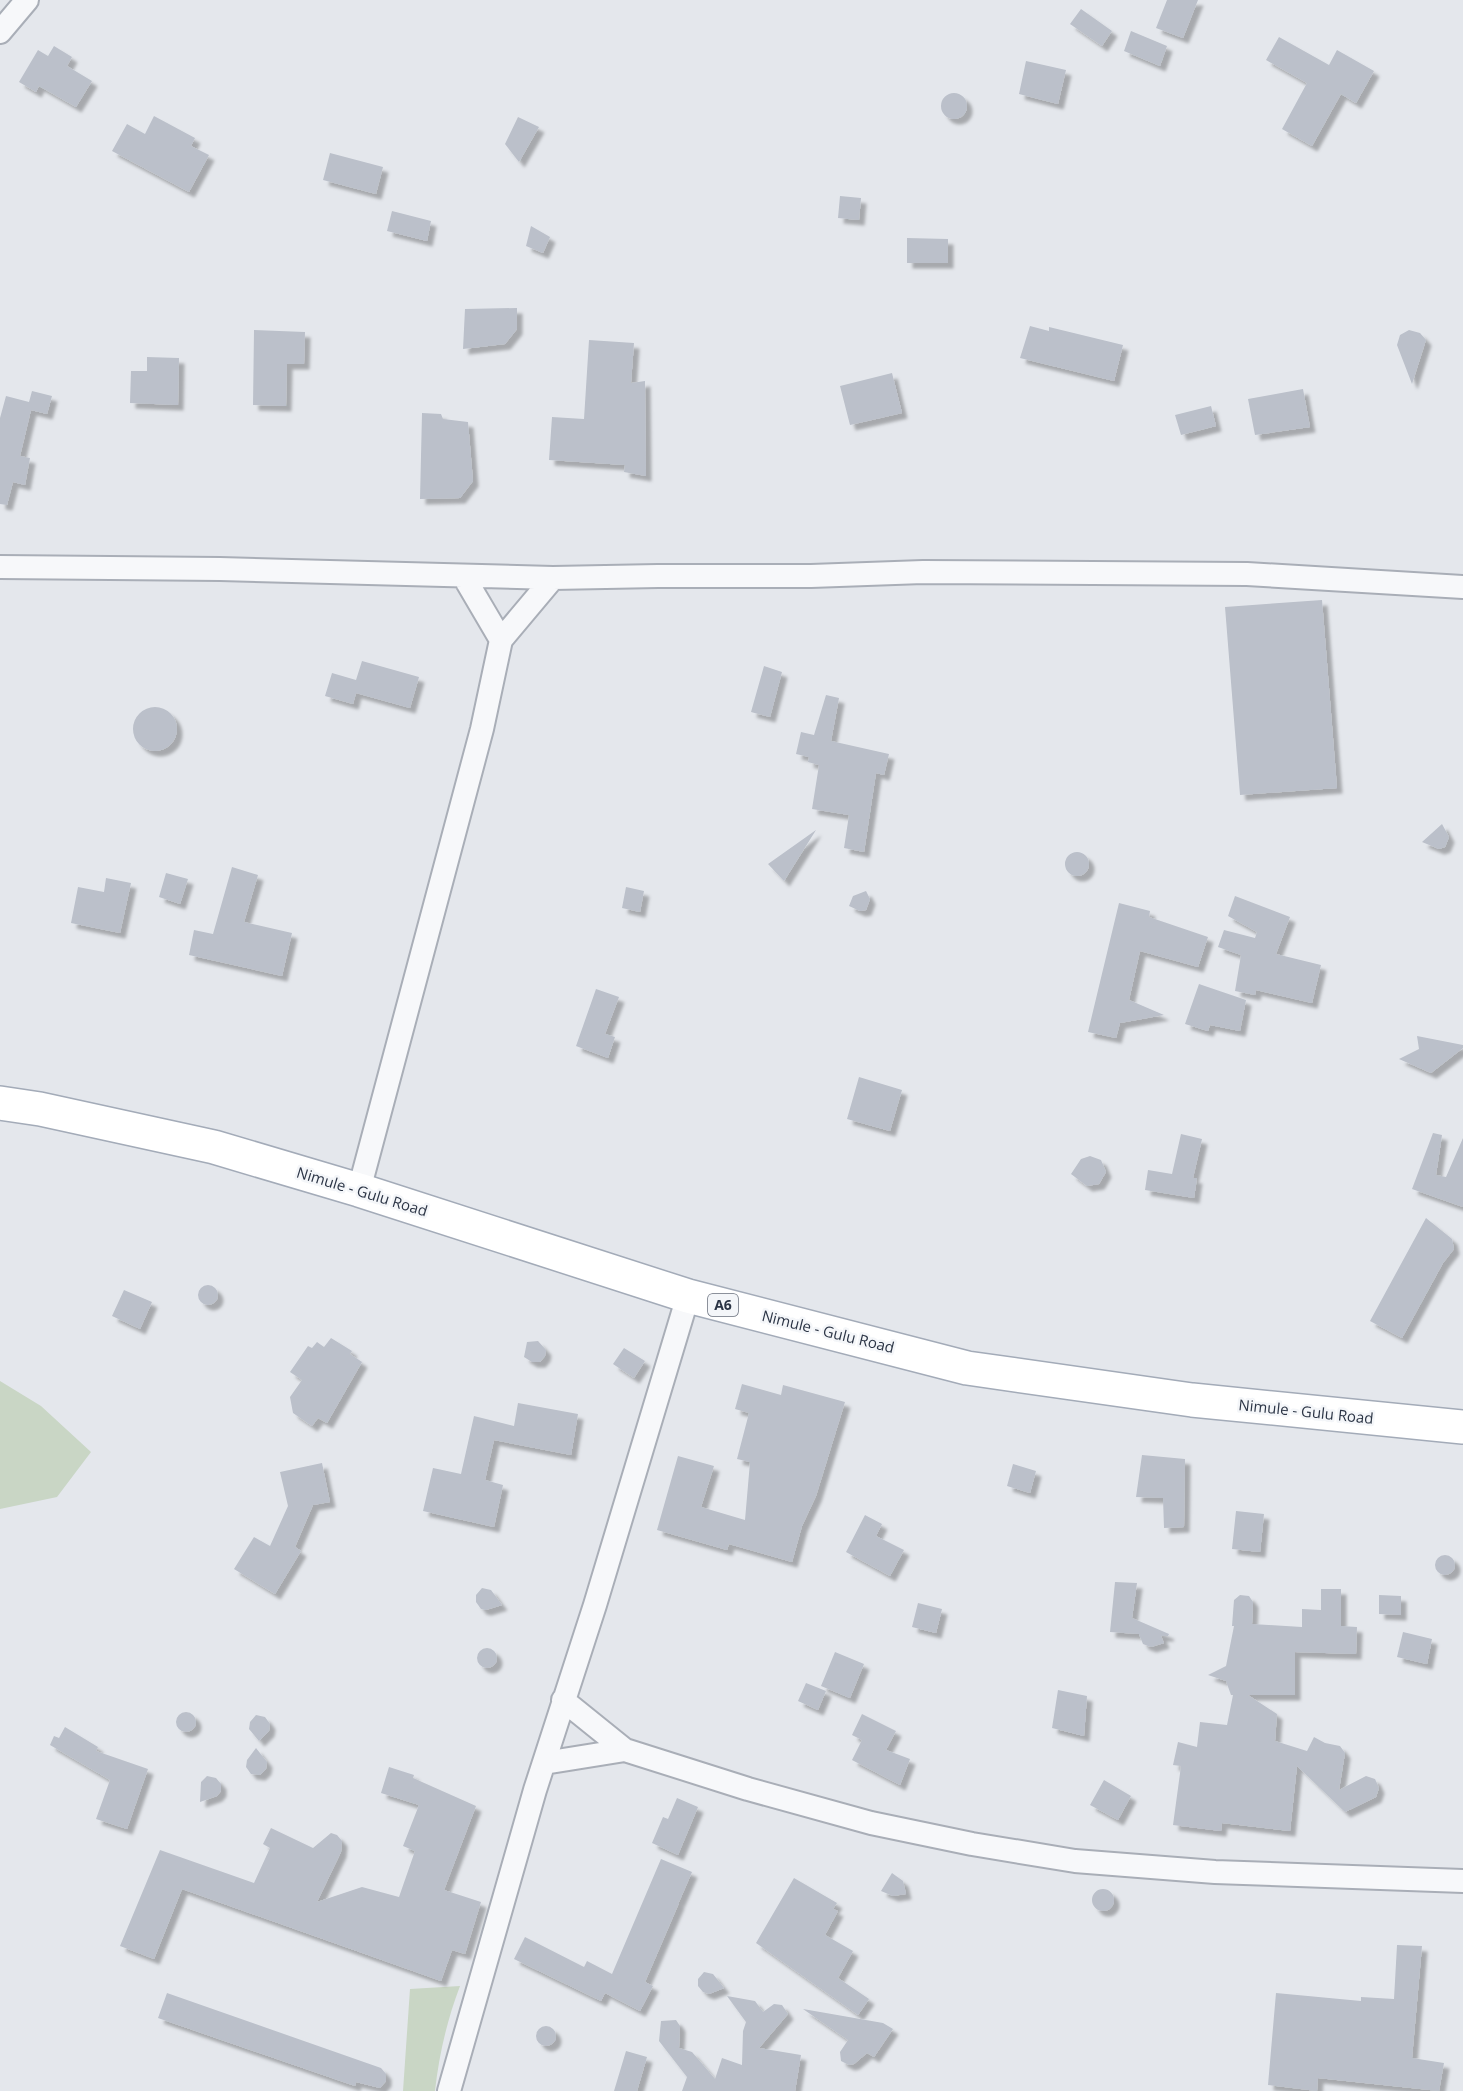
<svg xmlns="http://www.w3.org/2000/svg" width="1463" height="2091" viewBox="0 0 1463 2091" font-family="'Open Sans',sans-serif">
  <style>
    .green { fill: #c9d6c5 }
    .building { fill: #bbc0ca; filter: url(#shadow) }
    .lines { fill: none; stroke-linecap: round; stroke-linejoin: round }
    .street-casing { stroke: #a9aeb7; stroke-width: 26 }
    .primary-casing { stroke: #a3abb8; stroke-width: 36 }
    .street { stroke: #f7f8fa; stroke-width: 22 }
    .primary { stroke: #fff; stroke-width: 33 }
    .labels { text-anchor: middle; stroke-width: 5; stroke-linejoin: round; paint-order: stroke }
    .shield { fill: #f4f6f9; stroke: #676e7b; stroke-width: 1.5 }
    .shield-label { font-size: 14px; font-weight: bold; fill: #2b3445 }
    .street-label { font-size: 15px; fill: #2b3445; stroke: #f4f6f9 }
  </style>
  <defs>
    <filter id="shadow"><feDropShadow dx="5.5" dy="5.5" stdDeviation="1.5" flood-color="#0004"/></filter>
  </defs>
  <rect width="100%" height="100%" fill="#e4e7ec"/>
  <path class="green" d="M 0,1381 L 41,1406 L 91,1452 L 57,1497 L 0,1509 Z
    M 460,1986 C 447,2020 439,2055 435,2091 L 403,2091 L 410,1989 Z"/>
  <path class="building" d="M 1167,0 L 1198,0 L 1183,38 L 1156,28 Z
    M 1081,9 L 1112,31 L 1102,46 L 1070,24 Z
    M 1131,31 L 1167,46 L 1160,66 L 1124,51 Z
    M 1279,37 L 1329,65 L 1337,50 L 1374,71 L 1356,103 L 1341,94 L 1312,146 L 1282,129 L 1307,83 L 1266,60 Z
    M 54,46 L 72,57 L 67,66 L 92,81 L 76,107 L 39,86 L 36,92 L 19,82 L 38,50 L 48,56 Z
    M 1026,61 L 1066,70 L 1058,104 L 1019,94 Z
    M941 106a13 13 0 1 1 26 0a13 13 0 1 1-26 0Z
    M 154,116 L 195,138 L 191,146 L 209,155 L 189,192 L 112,151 L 127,124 L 145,134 Z
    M 518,117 L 539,127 L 519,162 L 505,144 Z
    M 330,153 L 383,167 L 376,194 L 323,180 Z
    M 840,196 L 861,198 L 859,220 L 838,218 Z
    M 392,211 L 431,221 L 427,241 L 387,231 Z
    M 531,226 L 550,237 L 543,253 L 526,246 Z
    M 907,238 L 948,239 L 948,263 L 907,263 Z
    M 517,308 L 517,329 L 505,344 L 463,349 L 465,309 Z
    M 1030,326 L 1049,331 L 1049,327 L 1123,345 L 1114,381 L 1020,358 Z
    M 254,330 L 305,332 L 304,364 L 287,364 L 286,406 L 253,405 Z
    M 1409,330 L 1420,333 L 1426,340 L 1412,384 L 1397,345 L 1400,335 Z
    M 589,340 L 634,343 L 631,383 L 645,381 L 646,476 L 624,472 L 625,465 L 549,460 L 552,417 L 584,419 Z
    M 147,357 L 179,358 L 178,405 L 130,403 L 131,371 L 147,371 Z
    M 892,373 L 902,413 L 850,425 L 840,386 Z
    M 1303,389 L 1310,427 L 1255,435 L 1248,399 Z
    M 32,391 L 52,396 L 47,414 L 31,410 L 20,456 L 30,458 L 25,485 L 13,482 L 7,505 L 0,504 L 0,418 L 6,396 L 29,402 Z
    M 1211,406 L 1216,426 L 1181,435 L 1175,415 Z
    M 422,413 L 441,414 L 443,419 L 468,422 L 473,481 L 460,498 L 420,499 Z
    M 1322,600 L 1337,788 L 1240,795 L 1225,607 Z
    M 362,661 L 419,677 L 410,708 L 356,693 L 353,704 L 325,696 L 332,673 L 356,680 Z
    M 764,666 L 782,672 L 770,717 L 751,712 Z
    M 826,695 L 839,698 L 831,741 L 889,754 L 884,775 L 876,773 L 864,852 L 844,848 L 849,815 L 812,809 L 819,765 L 808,762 L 809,757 L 796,754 L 801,732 L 814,735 Z
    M133 729a22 22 0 1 1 44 0a22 22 0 1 1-44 0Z
    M 1442,824 L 1449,837 L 1445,847 L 1439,849 L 1422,842 Z
    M 816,830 L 784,881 L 768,864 Z
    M1065 864a12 12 0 1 1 24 0a12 12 0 1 1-24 0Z
    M 232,867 L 258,875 L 244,922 L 292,933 L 282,976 L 189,955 L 194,930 L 213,934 Z
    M 166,873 L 188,879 L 180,904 L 159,897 Z
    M 106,878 L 131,883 L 120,933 L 71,923 L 78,887 L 104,892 Z
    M 626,887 L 644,891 L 640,912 L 622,908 Z
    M 866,891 L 870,899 L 866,910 L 860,911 L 849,906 L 853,896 Z
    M 1235,896 L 1290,917 L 1276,954 L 1321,965 L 1312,1003 L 1256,990 L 1255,995 L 1235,991 L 1241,955 L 1218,947 L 1224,930 L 1255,938 L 1257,932 L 1228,916 Z
    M 1119,903 L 1150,911 L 1149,917 L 1208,937 L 1198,967 L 1140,951 L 1129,1000 L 1164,1015 L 1120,1023 L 1116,1038 L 1088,1032 Z
    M 1199,984 L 1246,1000 L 1240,1031 L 1210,1025 L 1208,1031 L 1185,1024 Z
    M 596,989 L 619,997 L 605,1034 L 615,1037 L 608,1058 L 576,1046 Z
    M 1417,1036 L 1463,1045 L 1463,1048 L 1431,1073 L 1399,1059 L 1419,1049 Z
    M 859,1077 L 902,1090 L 890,1131 L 847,1119 Z
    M 1433,1133 L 1442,1135 L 1436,1175 L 1446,1177 L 1463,1138 L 1463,1207 L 1412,1189 Z
    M 1181,1134 L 1202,1139 L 1193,1178 L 1197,1178 L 1194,1198 L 1145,1190 L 1148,1170 L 1172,1174 Z
    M 1090,1156 L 1101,1160 L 1106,1172 L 1099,1184 L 1087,1186 L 1071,1174 L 1081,1159 Z
    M 1426,1218 L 1452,1239 L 1454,1249 L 1443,1263 L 1402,1338 L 1370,1321 Z
    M198 1295a10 10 0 1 1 20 0a10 10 0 1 1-20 0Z
    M 124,1290 L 152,1302 L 140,1329 L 112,1316 Z
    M 331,1338 L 352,1351 L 350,1354 L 362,1362 L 327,1423 L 318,1418 L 312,1426 L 293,1413 L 290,1397 L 302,1380 L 290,1372 L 308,1346 L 312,1348 L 317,1342 L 324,1347 Z
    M 538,1341 L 546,1350 L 545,1356 L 540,1362 L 532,1362 L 524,1357 L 527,1342 Z
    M 624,1348 L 645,1361 L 634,1378 L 613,1364 Z
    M 742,1384 L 781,1395 L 783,1385 L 845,1402 L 816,1496 L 802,1526 L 792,1562 L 729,1544 L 727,1550 L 657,1530 L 678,1456 L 714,1466 L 701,1507 L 745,1520 L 750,1462 L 737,1459 L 749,1413 L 735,1409 Z
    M 518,1403 L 578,1414 L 571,1455 L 494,1440 L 485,1480 L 503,1485 L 494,1527 L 423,1511 L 433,1468 L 461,1474 L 474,1416 L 514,1426 Z
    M 1142,1455 L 1185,1459 L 1184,1527 L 1164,1528 L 1163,1498 L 1136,1497 Z
    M 322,1463 L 330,1502 L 313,1505 L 295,1547 L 301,1551 L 275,1594 L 234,1569 L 254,1537 L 270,1546 L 288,1506 L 280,1472 Z
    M 1013,1464 L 1036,1471 L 1030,1493 L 1007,1486 Z
    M 1236,1511 L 1264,1514 L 1260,1552 L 1232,1549 Z
    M 865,1515 L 882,1524 L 876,1536 L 904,1550 L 890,1576 L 846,1552 Z
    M1435 1565a10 10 0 1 1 20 0a10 10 0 1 1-20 0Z
    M 1115,1582 L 1137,1583 L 1132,1618 L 1169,1634 L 1168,1636 L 1161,1636 L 1164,1643 L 1151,1647 L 1143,1644 L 1139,1634 L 1110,1632 Z
    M 482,1588 L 491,1590 L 502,1605 L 486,1610 L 481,1609 L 476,1602 L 476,1595 Z
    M 1321,1589 L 1341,1589 L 1341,1626 L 1357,1627 L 1356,1654 L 1295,1652 L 1295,1695 L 1248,1695 L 1277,1714 L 1275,1741 L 1307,1751 L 1314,1737 L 1325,1743 L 1340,1746 L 1345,1753 L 1339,1790 L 1366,1776 L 1375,1779 L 1379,1788 L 1376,1797 L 1345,1812 L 1297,1766 L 1290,1831 L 1222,1823 L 1221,1831 L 1173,1825 L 1181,1766 L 1173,1765 L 1178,1742 L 1197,1747 L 1200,1722 L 1227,1725 L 1233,1695 L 1231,1695 L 1226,1681 L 1208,1675 L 1226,1666 L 1234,1626 L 1232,1626 L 1234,1600 L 1240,1595 L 1249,1596 L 1253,1602 L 1252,1624 L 1302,1627 L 1302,1609 L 1321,1610 Z
    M 1379,1595 L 1401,1596 L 1401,1615 L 1379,1614 Z
    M 918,1603 L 942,1609 L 936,1633 L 912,1627 Z
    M 1403,1632 L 1432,1639 L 1427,1664 L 1397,1657 Z
    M477 1658a10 10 0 1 1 20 0a10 10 0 1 1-20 0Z
    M 835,1652 L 864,1664 L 850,1698 L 821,1686 Z
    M 806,1683 L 826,1691 L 818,1710 L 798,1701 Z
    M 1058,1690 L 1087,1696 L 1084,1736 L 1052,1728 Z
    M176 1722a10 10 0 1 1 20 0a10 10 0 1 1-20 0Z
    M 862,1714 L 896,1731 L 886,1750 L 910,1759 L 900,1785 L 852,1760 L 862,1740 L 852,1735 Z
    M 256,1715 L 265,1717 L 270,1724 L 269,1731 L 259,1741 L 249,1729 L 250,1722 Z
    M 65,1727 L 98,1747 L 96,1751 L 148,1769 L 127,1829 L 96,1819 L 110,1780 L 50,1745 L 54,1736 L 59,1738 Z
    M 256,1748 L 267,1762 L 266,1769 L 260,1775 L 251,1774 L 246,1767 L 247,1760 Z
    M 389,1767 L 414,1775 L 413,1778 L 476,1806 L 444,1890 L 481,1902 L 465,1954 L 452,1950 L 441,1981 L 182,1889 L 154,1959 L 120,1946 L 160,1850 L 254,1883 L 270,1848 L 263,1844 L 271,1828 L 313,1848 L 331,1833 L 337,1835 L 342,1841 L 341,1852 L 317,1902 L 362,1887 L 399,1897 L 415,1851 L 403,1846 L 419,1805 L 381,1793 Z
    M 207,1776 L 216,1778 L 221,1784 L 221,1791 L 217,1796 L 200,1802 L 201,1782 Z
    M 1104,1780 L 1131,1796 L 1118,1820 L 1090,1805 Z
    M 677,1798 L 698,1807 L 678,1855 L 652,1843 L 663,1817 L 668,1819 Z
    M 661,1859 L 692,1872 L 679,1902 L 676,1899 L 679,1903 L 645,1982 L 653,1986 L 640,2011 L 605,1993 L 601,2001 L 514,1959 L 525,1937 L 584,1967 L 587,1961 L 612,1974 Z
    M 892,1873 L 903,1881 L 906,1894 L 893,1896 L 881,1891 Z
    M 794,1878 L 837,1903 L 833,1909 L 838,1911 L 825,1935 L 853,1951 L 838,1978 L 869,1999 L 858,2015 L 756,1943 Z
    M1092 1900a11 11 0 1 1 22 0a11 11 0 1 1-22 0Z
    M 1397,1945 L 1422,1946 L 1412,2058 L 1444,2063 L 1439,2091 L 1318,2078 L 1317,2091 L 1268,2085 L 1276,1993 L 1361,2001 L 1361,1997 L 1394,1999 Z
    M 704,1972 L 713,1974 L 724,1988 L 709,1994 L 703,1992 L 698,1986 L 698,1979 Z
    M 167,1993 L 381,2068 L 386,2074 L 386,2081 L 380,2088 L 356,2082 L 355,2086 L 158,2018 Z
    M 727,1996 L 755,2001 L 763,2012 L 774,2004 L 782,2005 L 788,2014 L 759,2048 L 801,2055 L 795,2091 L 682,2091 L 687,2077 L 659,2041 L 661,2021 L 676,2020 L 680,2026 L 679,2048 L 692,2052 L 715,2079 L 722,2058 L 742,2065 L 743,2031 L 746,2022 Z
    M 803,2009 L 883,2023 L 893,2029 L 874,2057 L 867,2053 L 854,2064 L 849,2065 L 841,2061 L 840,2052 L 848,2040 Z
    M536 2036a10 10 0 1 1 20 0a10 10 0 1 1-20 0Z
    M 626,2051 L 647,2057 L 637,2091 L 614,2091 Z"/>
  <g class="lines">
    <defs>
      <path id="street" d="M 0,32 L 27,0
        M 0,567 L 220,569 L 553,578 L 658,576 L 811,576 L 923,572 L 1247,574 L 1463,587
        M 464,577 L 501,640
        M 359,1190 L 482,729 L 501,640 L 553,578
        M 563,1700 L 625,1750 L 748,1789 L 871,1823 L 972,1844 L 1075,1861 L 1215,1872 L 1463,1881
        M 544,1763 L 625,1750
        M 449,2091 L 535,1790 L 595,1605 L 688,1296"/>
      <path id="primary" d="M 0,1103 L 40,1109 L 214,1147 L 359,1190 L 688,1296 L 967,1368 L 1192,1400 L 1463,1427"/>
    </defs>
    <use href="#street" class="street-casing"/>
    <use href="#primary" class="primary-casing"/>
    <use href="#street" class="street"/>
    <use href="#primary" class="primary"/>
  </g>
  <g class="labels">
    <rect class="shield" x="708" y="1294" width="30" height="22" rx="4.5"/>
    <g class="shield-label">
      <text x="723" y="1310">A6</text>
    </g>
    <g class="street-label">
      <text transform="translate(362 1192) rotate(17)" y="5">Nimule - Gulu Road</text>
      <text transform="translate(828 1332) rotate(14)" y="5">Nimule - Gulu Road</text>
      <text transform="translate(1306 1412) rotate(6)" y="5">Nimule - Gulu Road</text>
    </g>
  </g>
</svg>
